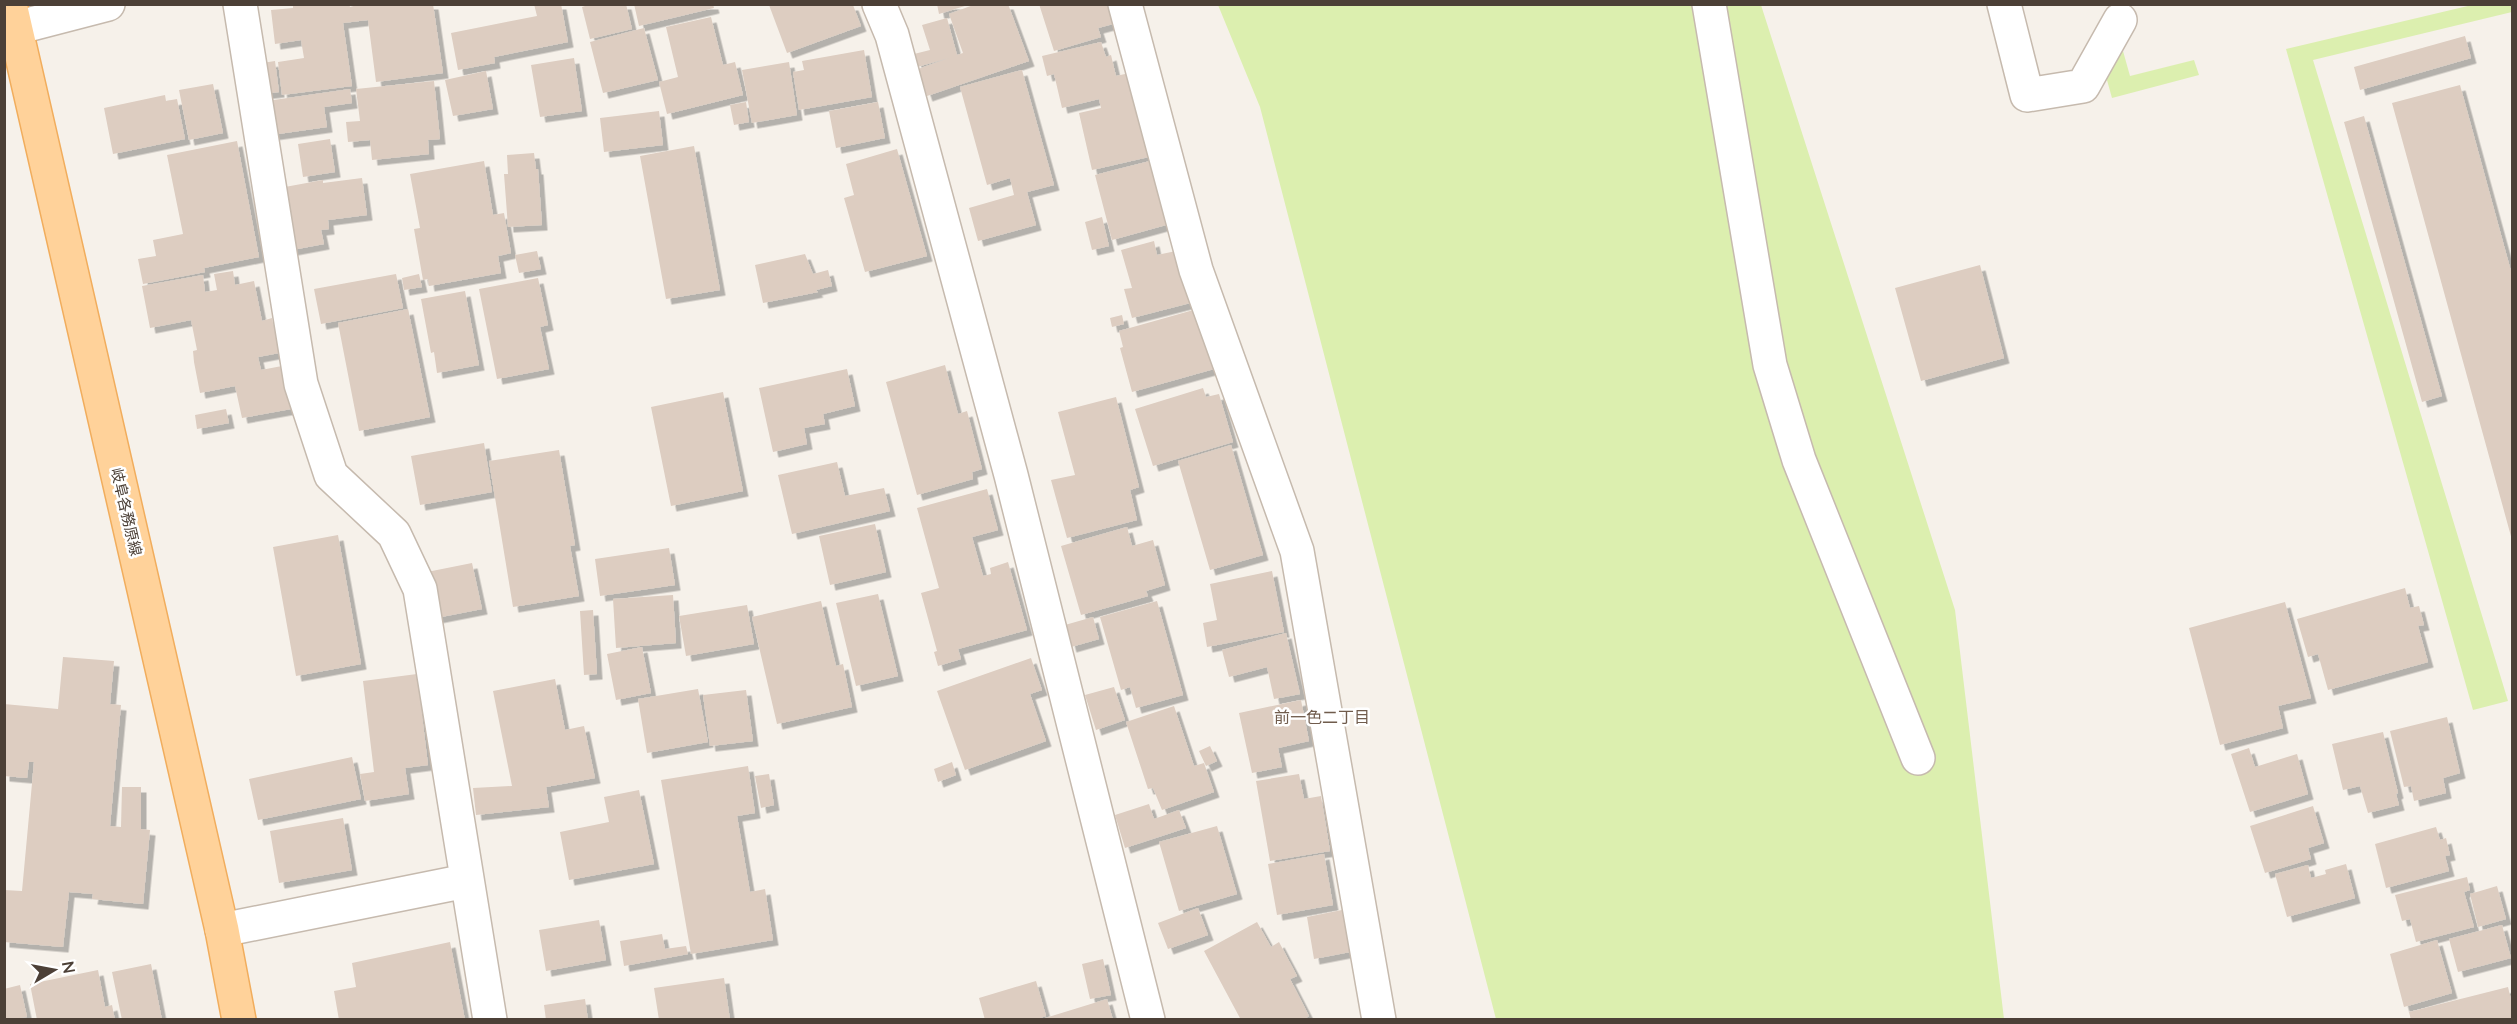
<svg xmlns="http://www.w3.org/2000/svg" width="2517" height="1024" viewBox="0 0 2517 1024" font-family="Lato,'Noto Sans JP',sans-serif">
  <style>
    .green { fill: #dcefaf }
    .building { fill: #ddcdc1; filter: url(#shadow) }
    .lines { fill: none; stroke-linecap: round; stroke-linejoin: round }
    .minor-casing { stroke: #c6baae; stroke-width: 36 }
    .major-casing { stroke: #f1ad5d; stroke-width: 36 }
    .minor { stroke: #fff; stroke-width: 33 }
    .major { stroke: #ffd29a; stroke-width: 33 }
    .labels { text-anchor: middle; stroke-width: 5; stroke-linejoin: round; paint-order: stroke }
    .street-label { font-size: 15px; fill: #4c4037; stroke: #fff }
    .neighbourhood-label { font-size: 16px; fill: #705c4d; stroke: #fff }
  </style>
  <defs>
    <filter id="shadow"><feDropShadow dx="5.5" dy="5.5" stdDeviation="0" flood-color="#0004"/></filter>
  </defs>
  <rect width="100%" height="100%" fill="#f6f1ea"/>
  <path class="green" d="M 1218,5 L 1761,5 L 1955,610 L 2004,1019 L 1496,1019 L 1260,107 Z
    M 2472,5 L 2512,5 L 2512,12 L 2313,60 L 2508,701 L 2473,710 L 2286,49 Z
    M 2123,51 L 2130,76 L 2194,60 L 2199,75 L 2112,98 L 2105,73 Z"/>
  <path class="building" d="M 293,4 L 349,4 L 350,7 L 361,4 L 433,4 L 443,73 L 376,82 L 368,20 L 343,23 L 352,86 L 282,95 L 278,62 L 304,58 L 301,40 L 275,44 L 271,10 L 293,8 Z
    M 534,4 L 561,4 L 568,42 L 494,57 L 495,63 L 458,70 L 451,33 L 537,16 Z
    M 591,4 L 626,4 L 632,29 L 590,39 L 582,7 Z
    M 634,4 L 713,4 L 714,8 L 639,26 Z
    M 937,4 L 968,4 L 968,5 L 939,14 Z
    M 976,4 L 1008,4 L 1029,61 L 927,96 L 918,69 L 949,58 L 917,67 L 914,54 L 930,50 L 922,25 L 947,18 L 957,55 L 963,53 L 949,14 Z
    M 1039,4 L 1107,4 L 1113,24 L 1098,28 L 1101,37 L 1054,51 Z
    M 769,5 L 853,5 L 861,26 L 787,53 Z
    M 711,17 L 723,65 L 735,62 L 743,95 L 667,114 L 659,82 L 678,77 L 666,27 Z
    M 644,28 L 658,80 L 603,93 L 590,42 Z
    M 2465,36 L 2471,58 L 2360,90 L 2354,67 Z
    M 1101,42 L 1106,57 L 1111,55 L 1116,76 L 1134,72 L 1153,156 L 1092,170 L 1079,113 L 1101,108 L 1099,99 L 1062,108 L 1054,74 L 1047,76 L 1042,56 Z
    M 864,50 L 872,97 L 799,110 L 793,72 L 804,70 L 802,61 Z
    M 574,58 L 582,111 L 540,117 L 531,65 Z
    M 275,61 L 279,92 L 260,94 L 256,64 Z
    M 789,62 L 797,115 L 752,123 L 742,70 Z
    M 1022,70 L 1054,185 L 1027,192 L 1036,225 L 978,241 L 969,208 L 1014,195 L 1010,178 L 987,185 L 960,87 Z
    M 486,71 L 493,109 L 453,116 L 445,80 Z
    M 434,81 L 440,139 L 428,140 L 429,154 L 372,160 L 370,140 L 348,142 L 346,122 L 360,121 L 356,89 Z
    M 213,84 L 223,133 L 189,140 L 179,90 Z
    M 2460,85 L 2512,275 L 2512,540 L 2392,103 Z
    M 350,89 L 352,103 L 324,107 L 327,127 L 264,136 L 260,102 Z
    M 165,95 L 166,101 L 177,99 L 185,139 L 113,154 L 104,108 Z
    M 746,102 L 749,122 L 734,125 L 730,105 Z
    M 878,102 L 885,138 L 836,148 L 829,111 Z
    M 659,111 L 663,145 L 604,152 L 600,118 Z
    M 2364,116 L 2442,396 L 2422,402 L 2344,122 Z
    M 330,139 L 335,172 L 303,177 L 298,144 Z
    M 237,141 L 259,257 L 204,268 L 205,272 L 143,284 L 138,259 L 156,256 L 153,240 L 183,234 L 167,155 Z
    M 694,146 L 720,290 L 666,299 L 640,156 Z
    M 897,149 L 927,256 L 865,272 L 844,198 L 854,195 L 846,164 Z
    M 534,153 L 536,169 L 538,169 L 542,225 L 508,227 L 504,174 L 508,174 L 507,155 Z
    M 484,161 L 493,215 L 504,213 L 511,253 L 498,256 L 501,273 L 429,286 L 428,279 L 423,280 L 414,229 L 420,228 L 410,174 Z
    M 1150,161 L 1166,225 L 1112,240 L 1095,175 Z
    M 362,178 L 367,215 L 328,220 L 329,229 L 321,230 L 324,244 L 292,250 L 274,189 L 323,180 L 323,183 Z
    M 1102,217 L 1109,246 L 1092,250 L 1085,222 Z
    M 1154,241 L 1157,255 L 1176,251 L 1186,291 L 1192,289 L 1194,302 L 1132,318 L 1124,289 L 1132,288 L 1121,250 Z
    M 537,251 L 541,269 L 519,273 L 515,255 Z
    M 805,254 L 813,274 L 828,270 L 832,286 L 816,290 L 818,292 L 763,303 L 755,265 Z
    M 1980,265 L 2004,358 L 1921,381 L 1895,288 Z
    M 233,271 L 235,285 L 254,281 L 262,321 L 272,318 L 279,353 L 258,357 L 261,370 L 282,366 L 291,409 L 242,418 L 235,386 L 200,393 L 194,362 L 193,351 L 197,350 L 191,320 L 150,328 L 142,286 L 203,275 L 205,292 L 217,290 L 214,274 Z
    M 396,274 L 403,308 L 321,324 L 314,289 Z
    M 419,274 L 422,287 L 404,290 L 402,278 Z
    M 538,278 L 548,325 L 540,327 L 549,369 L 497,379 L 479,289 Z
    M 465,291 L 479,365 L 437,373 L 434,352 L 431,353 L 421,299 Z
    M 408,309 L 430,417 L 359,431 L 338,323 Z
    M 1197,309 L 1214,369 L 1132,392 L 1120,348 L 1123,347 L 1119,331 Z
    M 1122,315 L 1124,324 L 1112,327 L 1110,318 Z
    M 945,365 L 958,414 L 967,411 L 982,469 L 972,472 L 973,479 L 917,495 L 886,382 Z
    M 847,369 L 855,406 L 823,414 L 825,424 L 804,428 L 807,444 L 773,452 L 759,388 Z
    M 1203,388 L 1206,397 L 1219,394 L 1233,442 L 1153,466 L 1135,409 Z
    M 723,392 L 743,491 L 671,506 L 651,407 Z
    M 1116,397 L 1139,487 L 1130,490 L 1137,520 L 1067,538 L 1051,480 L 1075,475 L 1058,412 Z
    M 226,409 L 229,423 L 197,429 L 195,415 Z
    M 484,443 L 492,492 L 420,505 L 411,456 Z
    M 1231,445 L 1263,555 L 1210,570 L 1178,461 Z
    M 559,450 L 575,545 L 570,546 L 579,596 L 513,607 L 489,461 Z
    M 837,462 L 845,496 L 884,488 L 890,511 L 792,534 L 778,475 Z
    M 987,489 L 998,530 L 972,537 L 983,576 L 991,574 L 990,568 L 1008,562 L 1027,630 L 958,649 L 961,659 L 938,666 L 934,652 L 937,651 L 921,593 L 939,588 L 917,508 Z
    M 875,524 L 886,572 L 830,585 L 819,536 Z
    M 1127,527 L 1132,546 L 1153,540 L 1165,585 L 1146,591 L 1148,596 L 1081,615 L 1061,546 Z
    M 338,535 L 361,664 L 296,676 L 273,547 Z
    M 669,548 L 675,585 L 600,596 L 595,559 Z
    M 472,563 L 482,609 L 431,619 L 422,573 Z
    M 1272,571 L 1284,632 L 1207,647 L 1203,623 L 1217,620 L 1210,584 Z
    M 2405,588 L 2410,608 L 2419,606 L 2424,625 L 2418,626 L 2428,662 L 2328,690 L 2318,654 L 2308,657 L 2297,619 Z
    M 878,594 L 898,676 L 856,686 L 836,603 Z
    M 673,595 L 676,643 L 616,648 L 613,599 Z
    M 821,601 L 836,666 L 843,664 L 852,707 L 777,724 L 752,617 Z
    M 1157,601 L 1183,695 L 1136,708 L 1130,687 L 1121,690 L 1100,617 Z
    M 2285,602 L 2311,698 L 2278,706 L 2283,728 L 2220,745 L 2189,628 Z
    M 747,605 L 754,644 L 686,656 L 679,616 Z
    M 593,610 L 597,674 L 584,675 L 580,611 Z
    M 1093,617 L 1099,639 L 1071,647 L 1065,625 Z
    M 1286,633 L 1300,694 L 1274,699 L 1267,667 L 1229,677 L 1222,650 Z
    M 642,647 L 651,693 L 616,700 L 607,654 Z
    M 63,657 L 114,661 L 110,704 L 121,705 L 110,826 L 121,827 L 122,787 L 141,787 L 141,829 L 150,830 L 143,904 L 92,899 L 93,894 L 69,892 L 63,947 L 4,942 L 4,890 L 22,891 L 34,762 L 29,762 L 27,778 L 4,776 L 4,704 L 58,709 Z
    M 1031,658 L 1042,690 L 1030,694 L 1046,741 L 965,770 L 937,691 Z
    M 417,674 L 428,765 L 405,768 L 409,794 L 365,801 L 360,774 L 374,772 L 363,681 Z
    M 555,679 L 565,730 L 584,726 L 595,778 L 546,787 L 549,807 L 476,815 L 473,788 L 512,786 L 493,691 Z
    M 1114,687 L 1125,720 L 1096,730 L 1085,695 Z
    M 698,689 L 708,742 L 647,753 L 638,699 Z
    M 746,690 L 753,741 L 710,746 L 703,695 Z
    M 1301,700 L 1309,741 L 1278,748 L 1282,767 L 1252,773 L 1239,713 Z
    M 1174,706 L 1194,766 L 1204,763 L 1214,792 L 1162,810 L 1153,788 L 1148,789 L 1126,722 Z
    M 2447,717 L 2460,773 L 2443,778 L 2446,793 L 2414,801 L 2411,786 L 2404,787 L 2390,731 Z
    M 2383,732 L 2398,793 L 2396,794 L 2399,805 L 2368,813 L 2360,786 L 2343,790 L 2332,744 Z
    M 1210,746 L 1217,761 L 1206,766 L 1199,751 Z
    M 2249,748 L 2255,767 L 2297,754 L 2308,794 L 2250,812 L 2231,754 Z
    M 352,757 L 361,799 L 258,820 L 249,779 Z
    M 952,762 L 956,775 L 938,782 L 934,769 Z
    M 748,766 L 755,813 L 737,816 L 750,892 L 765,889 L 773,940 L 691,954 L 661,780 Z
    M 769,774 L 774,805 L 761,808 L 755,776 Z
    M 1299,774 L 1304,799 L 1321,796 L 1330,851 L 1270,861 L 1256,781 Z
    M 639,790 L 654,864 L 569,880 L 560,832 L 609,822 L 604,797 Z
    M 1149,804 L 1154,819 L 1179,810 L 1186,828 L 1125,848 L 1115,815 Z
    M 2313,806 L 2324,843 L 2308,848 L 2311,859 L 2265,873 L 2250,826 Z
    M 343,818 L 352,870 L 279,883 L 270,831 Z
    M 1217,826 L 1237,894 L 1179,911 L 1159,842 Z
    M 2436,827 L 2440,840 L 2446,838 L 2450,855 L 2445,856 L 2449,871 L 2386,888 L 2375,844 Z
    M 1324,854 L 1333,905 L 1277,915 L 1268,864 Z
    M 2346,864 L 2355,898 L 2287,917 L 2275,874 L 2308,865 L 2311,878 L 2326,874 L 2325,870 Z
    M 2467,877 L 2470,890 L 2464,892 L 2474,927 L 2416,942 L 2410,919 L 2402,921 L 2395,895 Z
    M 2497,886 L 2506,919 L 2478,927 L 2470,894 Z
    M 1198,908 L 1208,935 L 1168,949 L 1158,923 Z
    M 1342,910 L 1350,952 L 1314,959 L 1307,917 Z
    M 599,920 L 606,960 L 546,971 L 539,930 Z
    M 1257,922 L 1271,947 L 1279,942 L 1297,976 L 1290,979 L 1309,1016 L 1303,1020 L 1241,1020 L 1204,951 Z
    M 2502,925 L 2511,958 L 2458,972 L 2449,939 Z
    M 662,934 L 665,949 L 686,946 L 688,954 L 624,966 L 620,941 Z
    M 2437,940 L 2452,993 L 2404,1007 L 2390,954 Z
    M 450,942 L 465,1020 L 339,1020 L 334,991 L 356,987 L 352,963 Z
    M 1103,959 L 1111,995 L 1090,999 L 1082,964 Z
    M 151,964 L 162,1020 L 122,1020 L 112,972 Z
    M 98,970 L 105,1007 L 112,1005 L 115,1020 L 37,1020 L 30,984 Z
    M 724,978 L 730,1020 L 659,1020 L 654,988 Z
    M 1036,981 L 1046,1016 L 1034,1020 L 985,1020 L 979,998 Z
    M 20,985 L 27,1017 L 4,1020 L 4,989 Z
    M 2508,987 L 2512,1004 L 2512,1020 L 2411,1020 L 2409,1012 Z
    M 585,999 L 588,1020 L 546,1020 L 544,1005 Z
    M 1107,999 L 1113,1020 L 1042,1020 L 1042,1019 Z"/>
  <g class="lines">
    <defs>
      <path id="minor" d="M 240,4 L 301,384 L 331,475 L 394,534 L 420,589 L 490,1020
        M 879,4 L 892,35 L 1011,475 L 1148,1020
        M 1125,4 L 1196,270 L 1297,551 L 1379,1020
        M 1709,4 L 1770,365 L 1799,460 L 1918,758
        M 2004,4 L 2027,95 L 2083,86 L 2120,20
        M 4,31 L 108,4
        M 222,930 L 466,881"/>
      <path id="major" d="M 10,4 L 222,930 L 239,1020"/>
    </defs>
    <use href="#minor" class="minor-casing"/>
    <use href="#major" class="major-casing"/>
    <use href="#minor" class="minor"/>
    <use href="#major" class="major"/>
  </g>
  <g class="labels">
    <g class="street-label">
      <text transform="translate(126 512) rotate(77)" y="5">岐阜各務原線</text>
    </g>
    <g class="neighbourhood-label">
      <text x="1322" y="723">前一色二丁目</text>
    </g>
  </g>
  <rect width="2517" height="1024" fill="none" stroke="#4c4037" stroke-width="12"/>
  <g transform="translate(54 970) rotate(80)" stroke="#ffffff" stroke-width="4.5" paint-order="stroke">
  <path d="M0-4.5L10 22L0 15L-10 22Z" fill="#4c4037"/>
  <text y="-9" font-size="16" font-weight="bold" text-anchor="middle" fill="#4c4037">N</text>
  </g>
</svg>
